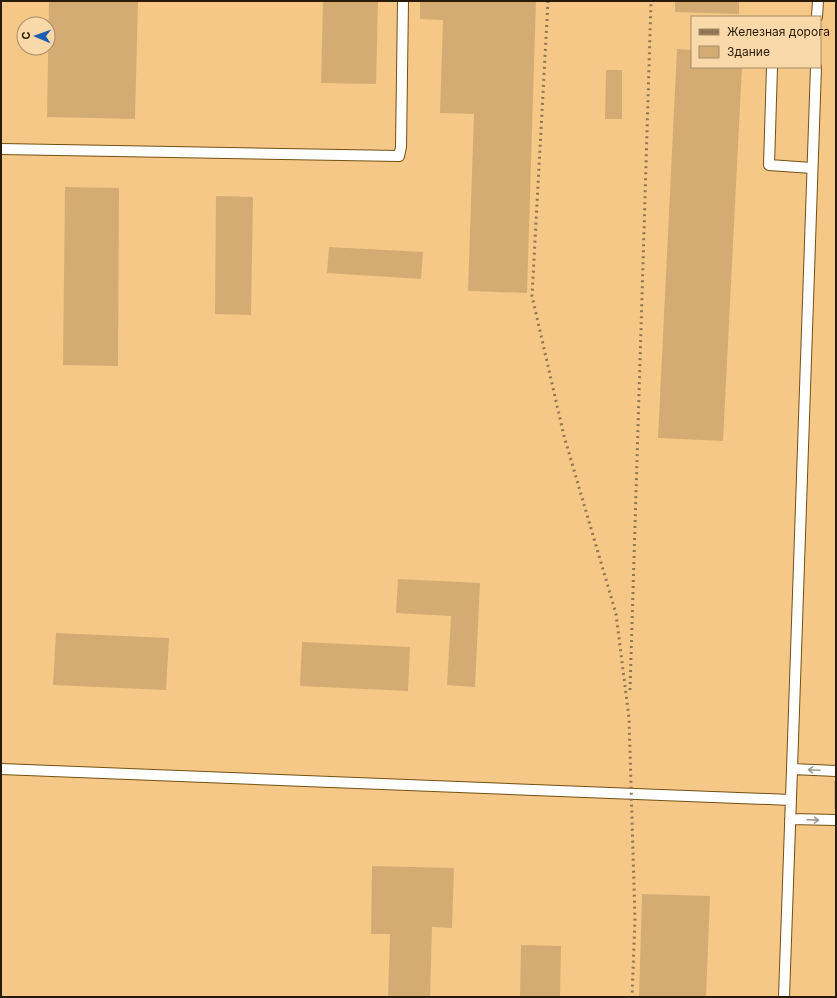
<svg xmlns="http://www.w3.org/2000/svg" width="837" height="998" viewBox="0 0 837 998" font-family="Inter,sans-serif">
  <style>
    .built { fill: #f6c887; fill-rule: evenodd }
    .building { fill: #d4ac73 }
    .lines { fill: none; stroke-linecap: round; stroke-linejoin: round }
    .lane-casing { stroke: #735013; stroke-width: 12 }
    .lane { stroke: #fff; stroke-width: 10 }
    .rail { stroke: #8f7755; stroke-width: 3; stroke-dasharray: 2 4; stroke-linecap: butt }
    .oneway { stroke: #9f988e }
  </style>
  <rect width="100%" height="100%" fill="#f9d8aa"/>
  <path class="built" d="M 1,1 L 836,1 L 836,997 L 1,997 ZM 692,17 L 820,17 L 820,67 L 692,67 ZM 24,24 L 48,24 L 48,48 L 24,48 Z"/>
  <path class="building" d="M 49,1 L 138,1 L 135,119 L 47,117 Z
    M 323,1 L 378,1 L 376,84 L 321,83 Z
    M 420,1 L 536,1 L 527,293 L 468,291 L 474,114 L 440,113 L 443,20 L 420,19 Z
    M 675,1 L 739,1 L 739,14 L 675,12 Z
    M 677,49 L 692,50 L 692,67 L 742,67 L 723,441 L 658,438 Z
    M 606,70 L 622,70 L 622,119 L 605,119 Z
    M 65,187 L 119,188 L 118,366 L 63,365 Z
    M 216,196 L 253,197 L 251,315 L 215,314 Z
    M 329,247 L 423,252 L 421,279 L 327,273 Z
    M 398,579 L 480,583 L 475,687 L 447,685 L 451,616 L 396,613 Z
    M 56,633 L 169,638 L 166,690 L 53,685 Z
    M 302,642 L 410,647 L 408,691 L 300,686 Z
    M 834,781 L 836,781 L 836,809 L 834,809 Z
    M 372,866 L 454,868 L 452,928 L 432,927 L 430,997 L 388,997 L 390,934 L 371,934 Z
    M 642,894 L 710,896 L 706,997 L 639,997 Z
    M 521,945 L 561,946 L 560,997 L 520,997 Z"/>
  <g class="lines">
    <defs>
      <path id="lane" d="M 817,17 L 818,1
        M 772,67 L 769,165 L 812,168
        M 1,149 L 399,156 L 401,147 L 403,1
        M 1,769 L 791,800
        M 792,769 L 836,771
        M 790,819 L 836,820
        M 784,997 L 792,769 L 816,67"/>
    </defs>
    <use href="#lane" class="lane-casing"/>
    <use href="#lane" class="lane"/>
    <path class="rail" d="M 548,1 L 532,296 L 564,436 L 616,614 L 629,718 L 635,919 L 632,997
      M 630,690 L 651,1"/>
  </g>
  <defs><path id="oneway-shaft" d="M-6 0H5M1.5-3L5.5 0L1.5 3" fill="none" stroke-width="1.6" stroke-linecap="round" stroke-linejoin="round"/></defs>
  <g class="oneway">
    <use href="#oneway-shaft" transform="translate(814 770) rotate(-177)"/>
    <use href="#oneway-shaft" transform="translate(813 820) rotate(2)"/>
  </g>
  <rect width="837" height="998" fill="none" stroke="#291a03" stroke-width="4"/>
  <rect x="691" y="16" width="130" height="52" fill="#f9d8aa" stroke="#a68c67"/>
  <rect x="699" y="29" width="20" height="6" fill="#8f7755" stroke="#a68c67"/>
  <text x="727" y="36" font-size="12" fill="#291a03">Железная дорога</text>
  <rect x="699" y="46" width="20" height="12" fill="#d4ac73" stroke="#a68c67"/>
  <text x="727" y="56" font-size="12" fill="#291a03">Здание</text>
  <g transform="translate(36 36) rotate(272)"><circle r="19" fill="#f9d8aa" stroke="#a68c67"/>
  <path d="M0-3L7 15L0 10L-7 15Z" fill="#1c60b0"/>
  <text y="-6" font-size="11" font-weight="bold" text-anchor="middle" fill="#291a03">С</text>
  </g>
</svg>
